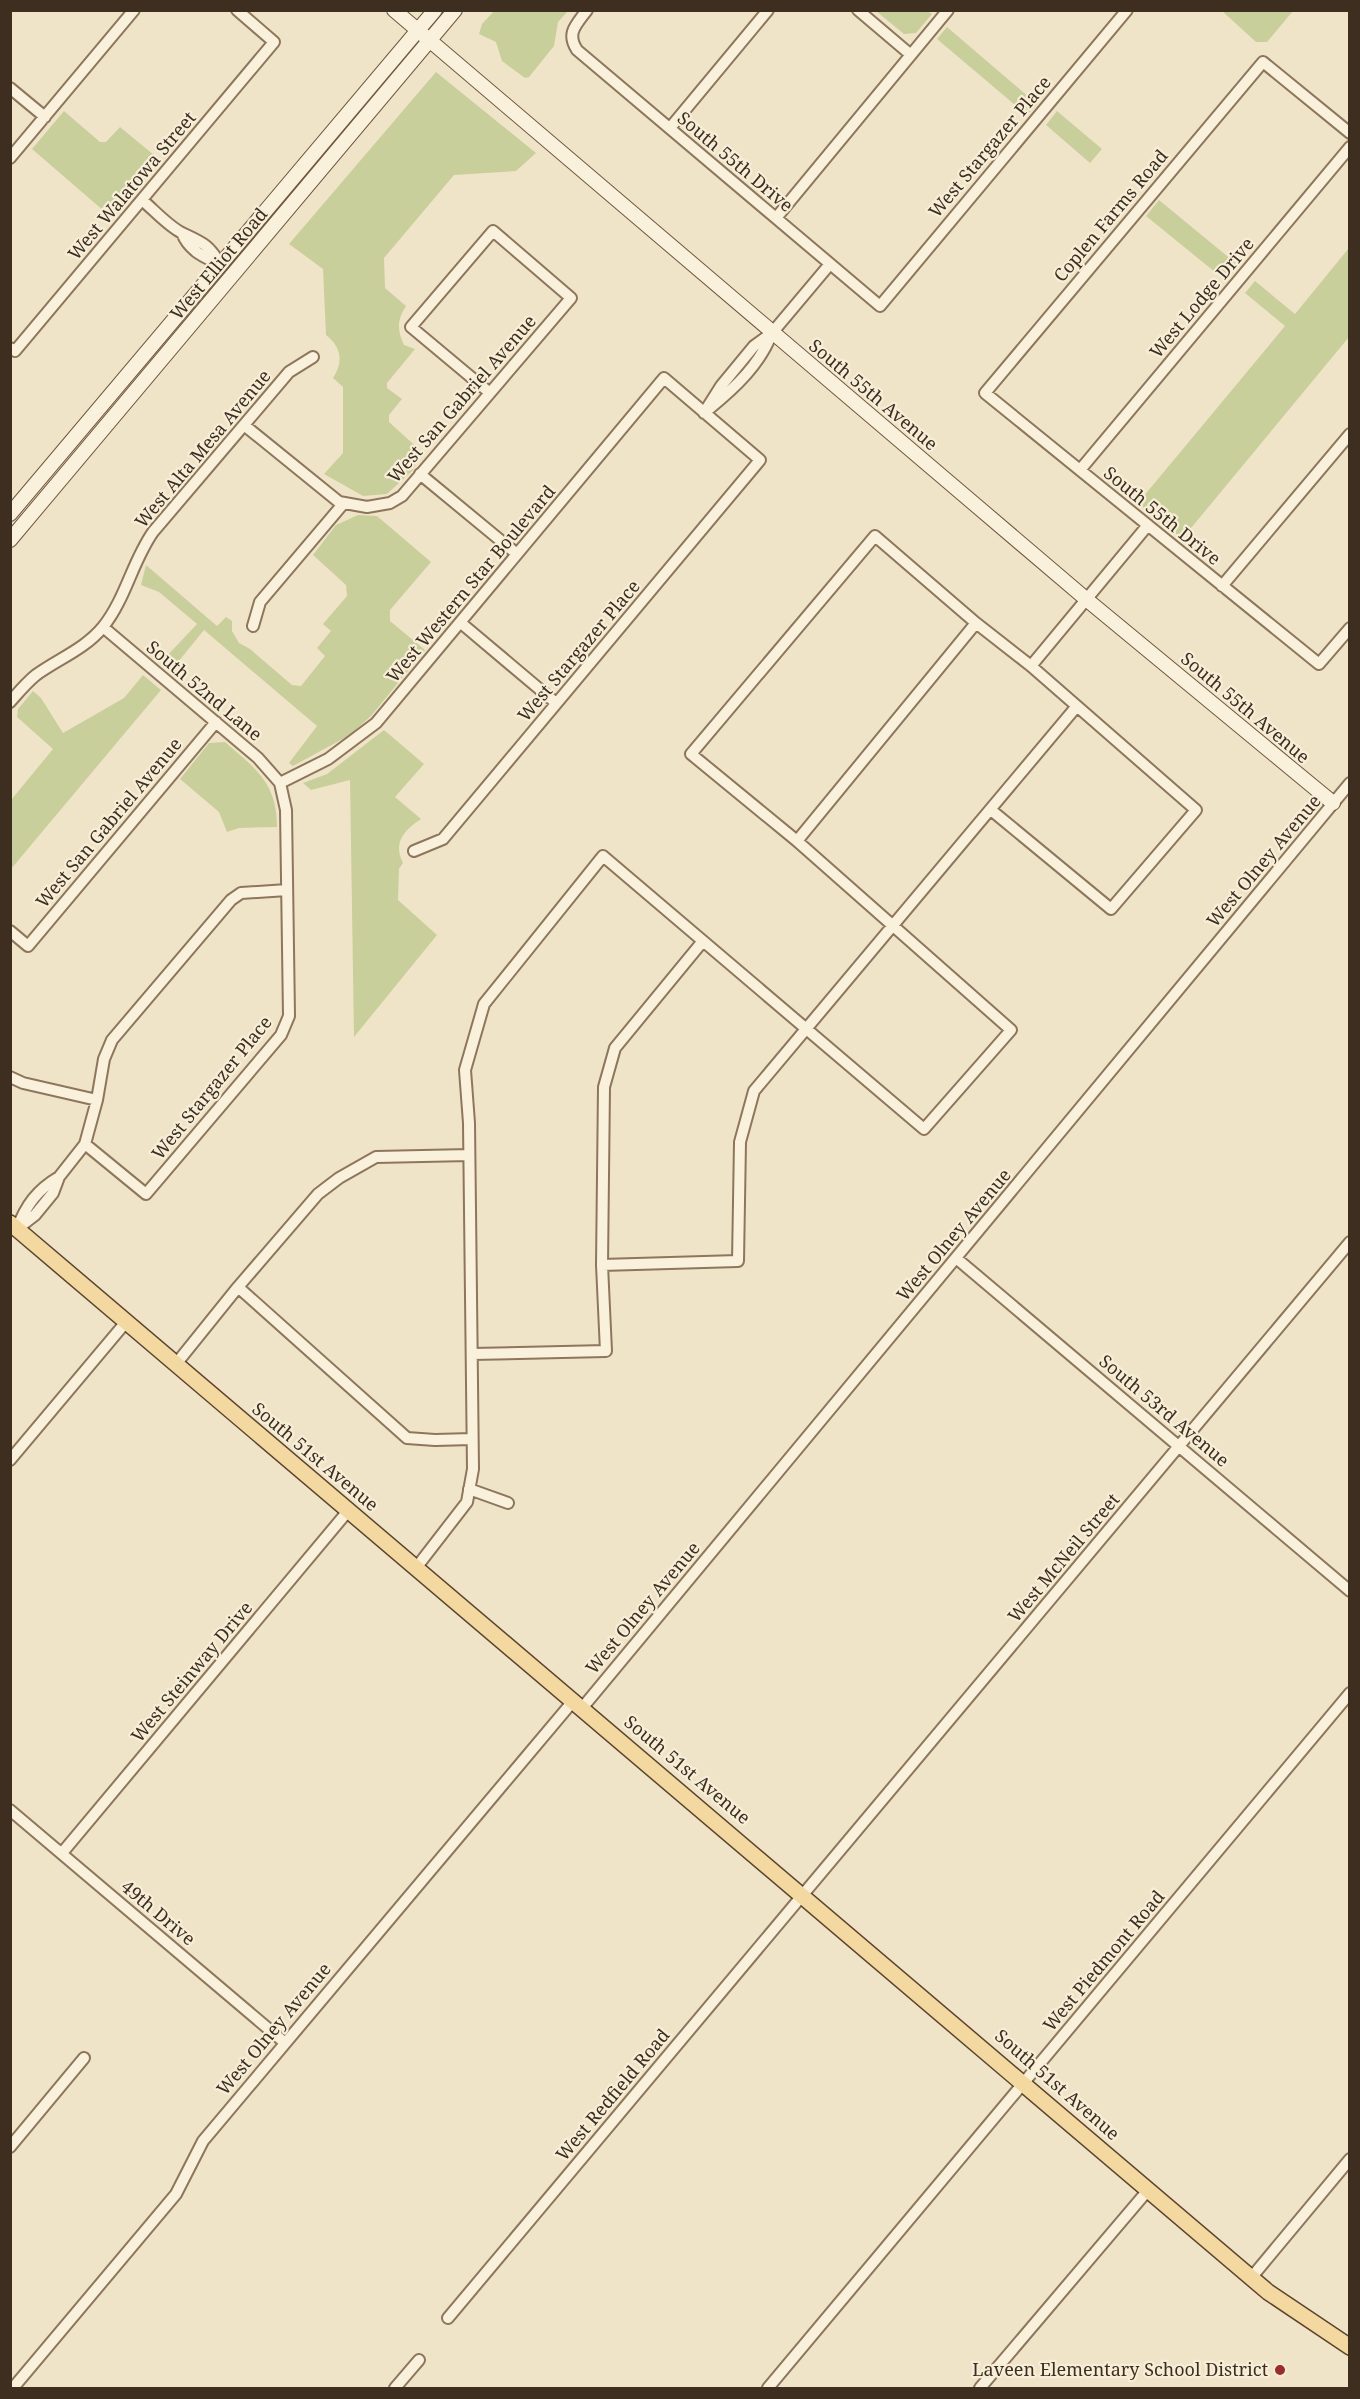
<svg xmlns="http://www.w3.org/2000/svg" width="1360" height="2399" viewBox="0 0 1360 2399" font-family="'Noto Serif',serif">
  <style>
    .green { fill: #c9cf9b }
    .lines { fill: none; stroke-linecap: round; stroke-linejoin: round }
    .street-casing { stroke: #8d765c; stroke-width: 14 }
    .secondary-casing { stroke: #6f573f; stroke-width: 16 }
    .primary-casing { stroke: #5b4430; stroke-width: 18 }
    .street { stroke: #faf1dc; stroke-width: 10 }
    .secondary { stroke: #faf1dc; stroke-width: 14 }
    .primary { stroke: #f3d9a0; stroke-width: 15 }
    .poi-dot { fill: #9e2a2b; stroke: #f7eed8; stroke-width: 2 }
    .labels { text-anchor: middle; stroke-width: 4.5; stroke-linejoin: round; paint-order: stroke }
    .street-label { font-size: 18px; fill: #3d2e20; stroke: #f7eed8 }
    .poi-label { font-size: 18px; fill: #3d2e20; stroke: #f7eed8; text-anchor: end }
  </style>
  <rect width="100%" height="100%" fill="#f0e4c8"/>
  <path class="green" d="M 1221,10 L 1293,10 L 1293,11 L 1267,42 L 1256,42 Z
    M 494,11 L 568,11 L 558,22 L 554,46 L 529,77 L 525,78 L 502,61 L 496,42 L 479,34 L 482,24 Z
    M 876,11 L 927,11 L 932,14 L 916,33 L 904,34 Z
    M 947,27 L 1037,104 L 1027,115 L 937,39 Z
    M 436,72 L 536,153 L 516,171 L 454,175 L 384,258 L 385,288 L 406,306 C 397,320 397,330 404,345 L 415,349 L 387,383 L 387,388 L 402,399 L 389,415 L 389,422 L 422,452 L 412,471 L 387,494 L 363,496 L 324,474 L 343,453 L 343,387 L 333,378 C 344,361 341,347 326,335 L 323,269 L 289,244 Z
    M 64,111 L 100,142 L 106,142 L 120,127 L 160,160 L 112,218 L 32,149 Z
    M 1057,111 L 1102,149 L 1090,163 L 1046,125 Z
    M 1159,200 L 1238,265 L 1226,281 L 1146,216 Z
    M 1349,248 L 1349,337 L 1182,539 L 1138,503 L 1285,326 L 1245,293 L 1255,281 L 1295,314 Z
    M 358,515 L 377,516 L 431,562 L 390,610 L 390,621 L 425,650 L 371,716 L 350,735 L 293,766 L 289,763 L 317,726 L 204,630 L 174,667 L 164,659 L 197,624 L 159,592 L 141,585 L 146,565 L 217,626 L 226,617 L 232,621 L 232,631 L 239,643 L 250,649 L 292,685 L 301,686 L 325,656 L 317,648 L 331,631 L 323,624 L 347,596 L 346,585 L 313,555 L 336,525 Z
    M 143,675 L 161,690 L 11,869 L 11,800 L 53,749 L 17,717 L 18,709 L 33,691 L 41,698 L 63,733 L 124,698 Z
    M 384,730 L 424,764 L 395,797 L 421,819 C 403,831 393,843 403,863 L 399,869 L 398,900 L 437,935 L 354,1037 L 350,780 L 311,790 L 303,783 L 327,774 Z
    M 225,742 C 256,769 277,783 277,827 L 239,828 L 227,832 L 219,812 L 180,779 L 209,743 Z"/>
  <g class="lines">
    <defs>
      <path id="street" d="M 587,10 C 576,25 566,33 577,50 L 880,306 L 1127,10
        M 858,10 L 911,55
        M 10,88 L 45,117
        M 670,128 L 768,10
        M 1350,133 L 1263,62 L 985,393 L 1319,664 L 1350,628
        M 10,158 L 134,10
        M 142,200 C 154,210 168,226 182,233 C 203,243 208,244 221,265
        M 776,218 L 948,10
        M 182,233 C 189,251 205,258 222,265
        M 10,348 L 15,351 L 274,42 L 237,10
        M 710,408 C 736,387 760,364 772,333
        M 704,413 L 721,386 L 754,346 L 772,333 L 830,264
        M 244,425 L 339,502 L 367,507 L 390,503 L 402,496 L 571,298 L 493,231 L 411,327 L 490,393
        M 1080,470 L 1350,147
        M 420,474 L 517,554
        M 1222,586 L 1350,434
        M 461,623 L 556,703
        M 253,626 L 260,602 L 343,504
        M 1031,666 L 1148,525
        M 10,702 C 18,693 26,683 36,675 C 58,659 85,649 103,627 C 126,598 132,562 153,532 L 289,372 L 313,357
        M 280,783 L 328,759 L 376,723 L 664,378 L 760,460 L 443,839 L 414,851
        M 797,841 L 976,623
        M 10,931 L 28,946 L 216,722
        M 10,1077 L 23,1083 L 97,1100
        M 85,1144 L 146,1194 L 281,1035 L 289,1016 L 286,810 L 280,783 L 258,758 L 103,627
        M 469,1155 L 376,1157 L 339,1178 L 318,1194 L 238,1287 L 407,1438 L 435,1440 L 472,1439
        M 17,1229 L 35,1215 L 53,1193 L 59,1177 L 85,1144 L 97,1100 L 104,1059 L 112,1040 L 231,900 L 241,893 L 287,890
        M 17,1229 C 26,1205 37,1190 59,1177
        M 956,1258 L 1350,1591
        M 602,1265 L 738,1261 L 740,1142 L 754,1091 L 1077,706
        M 472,1354 L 606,1351 L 602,1265 L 604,1087 L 615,1048 L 703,941
        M 176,1364 L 238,1287
        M 10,1460 L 126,1322
        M 469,1489 L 508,1503
        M 416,1568 L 467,1502 L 473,1469 L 469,1123 L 465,1070 L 484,1004 L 603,856 L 924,1129 L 1011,1030 L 797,841 L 691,754 L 875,536 L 976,623 L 1031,666 L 1196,810 L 1111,909 L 991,810
        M 583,1707 L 1350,783
        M 10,1810 L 284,2042
        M 62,1853 L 348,1511
        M 10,2147 L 84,2058
        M 1251,2278 L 1350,2159
        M 448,2318 L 1350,1242
        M 13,2388 L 176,2194 L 203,2141 L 574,1700
        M 395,2388 L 419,2360
        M 768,2388 L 1350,1693
        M 980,2388 L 1149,2189"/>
      <path id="secondary" d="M 394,10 L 1086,599 L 1333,803
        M 10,514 L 435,10
        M 10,540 L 455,10"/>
      <path id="primary" d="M 10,1223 L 1268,2292 L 1350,2347"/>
    </defs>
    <use href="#street" class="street-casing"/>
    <use href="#secondary" class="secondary-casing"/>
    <use href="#primary" class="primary-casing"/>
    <use href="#street" class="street"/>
    <use href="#secondary" class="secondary"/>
    <use href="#primary" class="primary"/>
  </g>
  <circle class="poi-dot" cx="1280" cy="2370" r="6"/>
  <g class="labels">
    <g class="street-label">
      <text transform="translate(990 147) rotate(-50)" y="6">West Stargazer Place</text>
      <text transform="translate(735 162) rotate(40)" y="6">South 55th Drive</text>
      <text transform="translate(132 186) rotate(-50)" y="6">West Walatowa Street</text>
      <text transform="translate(1111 216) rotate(-50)" y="6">Coplen Farms Road</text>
      <text transform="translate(219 264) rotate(-50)" y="6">West Elliot Road</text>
      <text transform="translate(1202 298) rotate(-50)" y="6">West Lodge Drive</text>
      <text transform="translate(873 395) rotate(40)" y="6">South 55th Avenue</text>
      <text transform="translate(462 399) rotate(-49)" y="6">West San Gabriel Avenue</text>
      <text transform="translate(203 449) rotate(-50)" y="6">West Alta Mesa Avenue</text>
      <text transform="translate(1162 516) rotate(39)" y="6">South 55th Drive</text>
      <text transform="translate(471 584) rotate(-50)" y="6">West Western Star Boulevard</text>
      <text transform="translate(579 651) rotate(-50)" y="6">West Stargazer Place</text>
      <text transform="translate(204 691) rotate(40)" y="6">South 52nd Lane</text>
      <text transform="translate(1245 708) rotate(40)" y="6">South 55th Avenue</text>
      <text transform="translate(109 823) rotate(-50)" y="6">West San Gabriel Avenue</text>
      <text transform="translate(1264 861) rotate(-50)" y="6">West Olney Avenue</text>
      <text transform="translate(212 1088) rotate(-51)" y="6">West Stargazer Place</text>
      <text transform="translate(954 1235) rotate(-50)" y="6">West Olney Avenue</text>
      <text transform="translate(1164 1411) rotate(40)" y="6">South 53rd Avenue</text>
      <text transform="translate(315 1457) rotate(40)" y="6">South 51st Avenue</text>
      <text transform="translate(1064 1558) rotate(-50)" y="6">West McNeil Street</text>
      <text transform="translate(643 1608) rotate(-50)" y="6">West Olney Avenue</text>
      <text transform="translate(192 1672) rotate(-50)" y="6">West Steinway Drive</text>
      <text transform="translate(687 1770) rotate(40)" y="6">South 51st Avenue</text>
      <text transform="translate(158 1913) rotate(40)" y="6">49th Drive</text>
      <text transform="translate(1104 1961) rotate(-50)" y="6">West Piedmont Road</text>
      <text transform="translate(274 2029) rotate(-50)" y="6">West Olney Avenue</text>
      <text transform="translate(1057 2085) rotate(41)" y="6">South 51st Avenue</text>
      <text transform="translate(613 2095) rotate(-50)" y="6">West Redfield Road</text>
    </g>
    <g class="poi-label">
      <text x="1268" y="2376">Laveen Elementary School District</text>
    </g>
  </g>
  <rect width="1360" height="2399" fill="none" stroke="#3d2e20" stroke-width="24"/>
</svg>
